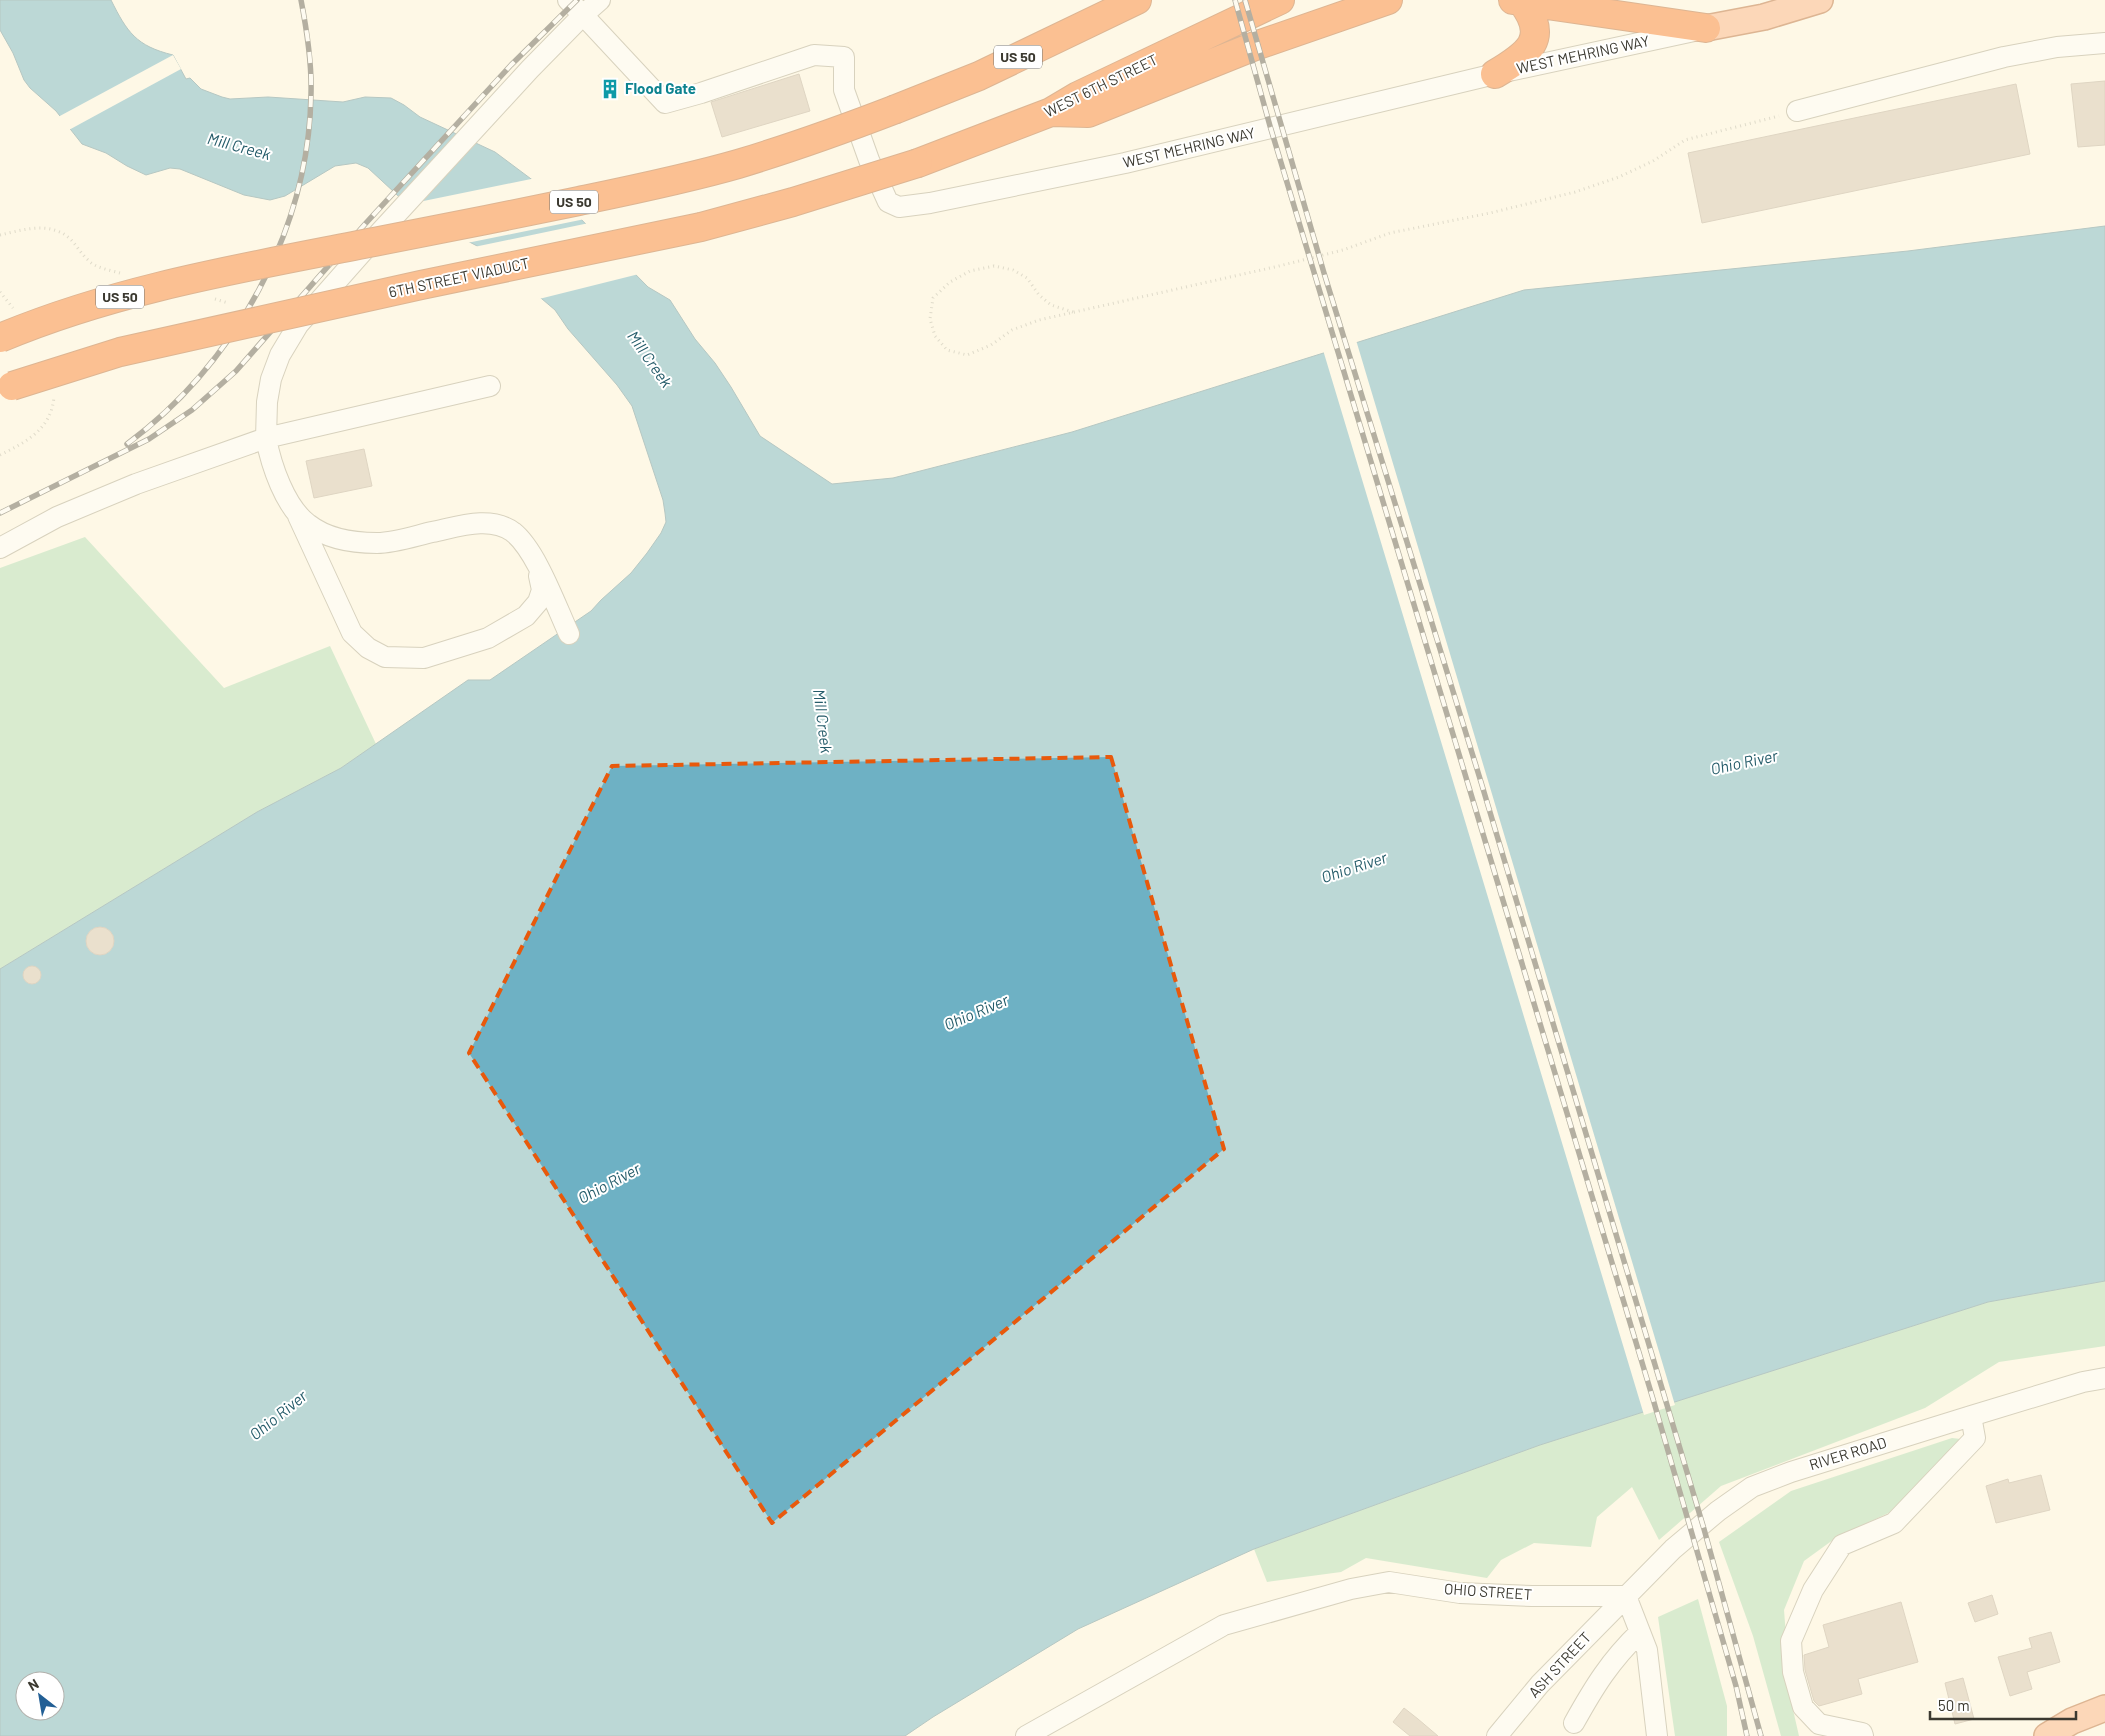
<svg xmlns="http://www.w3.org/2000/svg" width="2105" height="1736" viewBox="0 0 2105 1736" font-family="Barlow,sans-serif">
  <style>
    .green { fill: #aedcb4 }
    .water { fill: #6eb1c4; stroke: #5f8d98; fill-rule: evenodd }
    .pier { fill: #fef8e6 }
    .building { fill: #d3c4b0; stroke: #baab98 }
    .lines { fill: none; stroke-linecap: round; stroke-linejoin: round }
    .minor-casing { stroke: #aba48e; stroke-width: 22 }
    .major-casing { stroke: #b6652f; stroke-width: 28 }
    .highway-casing { stroke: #b6652f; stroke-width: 30 }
    .path { stroke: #bcb8a9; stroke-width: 3; stroke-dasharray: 1 4; stroke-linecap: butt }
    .minor { stroke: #fff; stroke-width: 20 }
    .major { stroke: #fbb082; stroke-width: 25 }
    .highway { stroke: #f87c2e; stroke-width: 28 }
    .rail-casing { stroke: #5b584e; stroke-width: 5.5 }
    .rail { stroke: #fff; stroke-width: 4; stroke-dasharray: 11; stroke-linecap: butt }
    .highway-bridge-casing { stroke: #b6652f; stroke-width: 30; stroke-linecap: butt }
    .highway-bridge { stroke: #f87c2e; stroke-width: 28 }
    .marked { fill: none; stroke: #e8590c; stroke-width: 4; stroke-dasharray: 10 6; stroke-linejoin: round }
    .labels { text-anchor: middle; stroke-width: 4; stroke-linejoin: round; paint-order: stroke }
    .shield { fill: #fff; stroke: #76746e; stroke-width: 1 }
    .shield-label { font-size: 14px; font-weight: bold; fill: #3b3930 }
    .street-label { font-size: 15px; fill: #3b3930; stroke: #fff }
    .culture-label { font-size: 15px; font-weight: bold; fill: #0d838f; stroke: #fff; text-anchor: start }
    .water-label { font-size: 16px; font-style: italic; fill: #255c6a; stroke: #fff }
  </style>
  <rect width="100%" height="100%" fill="#fef8e6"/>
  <path class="green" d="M 85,537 L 224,688 L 330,646 L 376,744 L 341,768 L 257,812 L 0,969 L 0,568 Z
    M 2105,1281 L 2105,1346 L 1999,1362 L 1925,1408 L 1721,1486 L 1659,1540 L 1632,1487 L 1597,1517 L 1591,1547 L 1534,1543 L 1501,1560 L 1487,1578 L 1366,1558 L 1341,1572 L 1267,1582 L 1254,1549 L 1540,1445 L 1988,1302 Z
    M 1952,1438 L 1969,1440 L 1897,1509 L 1837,1537 L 1804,1561 L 1784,1610 L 1791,1701 L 1799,1736 L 1781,1736 L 1753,1636 L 1719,1542 L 1791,1491 Z
    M 1698,1599 L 1727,1706 L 1727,1736 L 1675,1736 L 1658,1617 Z"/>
  <path class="water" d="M 0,0 L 111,0 C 127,32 136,46 173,55 L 186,79 L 190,78 L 201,89 L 222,97 L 230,99 L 268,97 L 343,102 L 365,97 L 391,98 L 404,105 L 420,117 L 495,152 L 570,208 L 648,287 L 670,300 L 695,339 L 715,363 L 731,387 L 760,436 L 832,484 L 893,478 L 1072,432 L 1524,290 L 1908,251 L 2105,226 L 2105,1281 L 1988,1302 L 1540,1445 L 1254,1549 L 1078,1629 L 933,1717 L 905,1736 L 0,1736 L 0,969 L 257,812 L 341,768 L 468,680 L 490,680 L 591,611 L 601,600 L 631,573 L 647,553 L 661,533 L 666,522 L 665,513 L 663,500 L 632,406 L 617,385 L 568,329 L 555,310 L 483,249 L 421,217 L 368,168 L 356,163 L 335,166 L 285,196 L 270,200 L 244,195 L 180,169 L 170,168 L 146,175 L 127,166 L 106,153 L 82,144 L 56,111 L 30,88 L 24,80 L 13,53 L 0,30 ZM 25,1681 L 55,1681 L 55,1711 L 25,1711 Z"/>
  <path class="pier" d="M 173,55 L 181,69 L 67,131 L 58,117 Z
    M 536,178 L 572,206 L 585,219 L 467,243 L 419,219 L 404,205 Z
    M 589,223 L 639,274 L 539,299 L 482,251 L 474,247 Z
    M 1356,340 L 1675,1405 L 1644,1415 L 1323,350 Z"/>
  <path class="building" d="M 799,74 L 810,111 L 722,137 L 711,102 Z
    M 2105,81 L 2105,145 L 2078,147 L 2071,84 Z
    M 2016,84 L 2030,154 L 1702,223 L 1688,153 Z
    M 364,449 L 372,486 L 314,498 L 306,461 Z
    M86 941a14 14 0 1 1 28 0a14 14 0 1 1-28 0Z
    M23 975a9 9 0 1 1 18 0a9 9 0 1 1-18 0Z
    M 2041,1475 L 2050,1510 L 1996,1523 L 1986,1486 L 2008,1479 L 2009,1483 Z
    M 1992,1595 L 1998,1614 L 1975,1622 L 1968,1603 Z
    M 1901,1602 L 1918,1662 L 1858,1679 L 1862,1694 L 1819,1706 L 1814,1701 L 1805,1670 L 1804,1655 L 1829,1647 L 1823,1625 Z
    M 2051,1632 L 2060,1662 L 2027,1672 L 2032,1689 L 2010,1696 L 1998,1657 L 2032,1648 L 2029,1638 Z
    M 1963,1678 L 1974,1719 L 1955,1724 L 1945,1683 Z
    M 1404,1708 L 1418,1719 L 1438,1736 L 1410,1736 L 1393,1722 Z"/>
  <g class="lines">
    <defs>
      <path id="minor" d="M 568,0 L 583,15 L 600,0
        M 1797,111 L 2004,57 L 2057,47 L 2105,43
        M 490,386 L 266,438 L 267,402 L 271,379 L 280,355 L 298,325 L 381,231 L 530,69 L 583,15 L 665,103 L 701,93 L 814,55 L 844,57 L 844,90 L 869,160 L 888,202 L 899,207 L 930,203 L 1125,163 L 1495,74 L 1694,31
        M 298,516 L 352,633 L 368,648 L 385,657 L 424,658 L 488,638 L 526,616 L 538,602 L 542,590 L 539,576
        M 0,548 L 57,517 L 136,484 L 266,438 C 271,465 285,507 308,524 C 327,539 354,543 377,543 C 394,543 415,536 432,532 C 457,527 490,515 513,532 C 536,550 556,606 569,634
        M 1626,1596 L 1647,1650 L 1657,1736
        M 1574,1723 C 1594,1687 1610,1661 1640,1632
        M 1026,1736 L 1224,1625 L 1351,1589 L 1389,1582 L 1460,1593 L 1532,1596 L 1626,1596
        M 1497,1736 L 1540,1684 L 1673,1549 L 1718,1511 L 1752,1487 L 1791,1472 L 1971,1416 L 2083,1382 L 2105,1378
        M 1863,1736 L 1862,1733 L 1819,1724 L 1803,1707 L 1793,1672 L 1791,1641 L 1813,1590 L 1842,1545 L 1894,1523 L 1975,1438 L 1971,1416"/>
      <path id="major" d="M 1706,28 L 1764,17 L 1820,0
        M 2047,1736 L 2072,1721 L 2105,1708"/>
      <path id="highway" d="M 1513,0 L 1706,28
        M 1495,74 C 1527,55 1551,39 1522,2
        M 896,109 L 979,76 L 1137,0
        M 1051,112 L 1088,113 L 1255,46 L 1388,0
        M 918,163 L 1051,112 L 1078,96 L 1280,0"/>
    </defs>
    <use href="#minor" class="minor-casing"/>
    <use href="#major" class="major-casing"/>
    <use href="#highway" class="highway-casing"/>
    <path class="path" d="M 0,235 C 18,231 40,224 57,231 C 73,236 77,250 88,260 C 95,268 110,270 120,273
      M 0,292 L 13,308
      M 215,299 L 228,303
      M 1073,312 L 1051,305 L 1039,295 L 1027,278 L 1013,270 L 994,266 L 970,271 L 950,282 L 933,298 L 930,319 L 935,336 L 947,350 L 967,355 L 991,345 L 1012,330 L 1039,320 L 1279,266 L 1343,250 L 1390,233 L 1490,213 L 1575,192 L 1619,177 L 1653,161 L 1685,140 L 1779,116
      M 0,455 C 26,442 52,429 54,396"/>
    <use href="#minor" class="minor"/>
    <use href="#major" class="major"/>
    <use href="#highway" class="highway"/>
    <defs>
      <path id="rail" d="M 1235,0 L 1270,126 L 1653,1399 L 1736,1686 L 1747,1736
        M 1245,0 L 1324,273 L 1481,782 L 1704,1529 L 1761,1736
        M 127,444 C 235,364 309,230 311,94 C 312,62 307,31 301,0
        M 0,513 L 149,439 L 192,410 L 236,371 L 366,223 L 511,65 L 577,0"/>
    </defs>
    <use href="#rail" class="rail-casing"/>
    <use href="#rail" class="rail"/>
    <defs>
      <path id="highway-bridge" d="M 0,338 C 119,288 248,267 374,242 C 442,229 511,215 579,201 C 632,190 686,179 738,164 C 791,148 844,129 896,109
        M 12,386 L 120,352 L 421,285 L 701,227 L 793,202 L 918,163"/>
    </defs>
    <use href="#highway-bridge" class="highway-bridge-casing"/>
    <use href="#highway-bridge" class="highway-bridge"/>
  </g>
  <path d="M0 0H2105V1736H0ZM 1111,757 L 1224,1149 L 772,1523 L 469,1053 L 612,766 Z" fill="#fef8e6" fill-opacity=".55" fill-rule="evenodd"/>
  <path class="marked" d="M 1111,757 L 1224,1149 L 772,1523 L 469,1053 L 612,766 Z"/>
  <defs>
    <symbol id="building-bare" viewBox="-9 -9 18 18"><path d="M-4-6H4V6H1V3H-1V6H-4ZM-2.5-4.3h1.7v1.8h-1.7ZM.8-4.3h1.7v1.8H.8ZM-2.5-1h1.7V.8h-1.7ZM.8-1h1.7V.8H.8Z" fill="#0f9aa8" stroke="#fff" stroke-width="2.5" paint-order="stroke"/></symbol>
  </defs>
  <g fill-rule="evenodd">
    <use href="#building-bare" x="596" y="75" width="28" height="28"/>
  </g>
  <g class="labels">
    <g class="shield">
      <rect x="994" y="45.5" width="48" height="23" rx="4"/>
      <rect x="550" y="190.5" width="48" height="23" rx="4"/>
      <rect x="96" y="285.5" width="48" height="23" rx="4"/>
    </g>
    <g class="shield-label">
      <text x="1018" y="62">US 50</text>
      <text x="574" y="207">US 50</text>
      <text x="120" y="302">US 50</text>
    </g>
    <g class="street-label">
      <text transform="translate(1583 55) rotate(-12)" y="5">WEST MEHRING WAY</text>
      <text transform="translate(1101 86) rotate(-26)" y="5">WEST 6TH STREET</text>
      <text transform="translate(1189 148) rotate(-13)" y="5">WEST MEHRING WAY</text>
      <text transform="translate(459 278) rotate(-12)" y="5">6TH STREET VIADUCT</text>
      <text transform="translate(1848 1454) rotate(-17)" y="5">RIVER ROAD</text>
      <text transform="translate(1488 1592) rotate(4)" y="5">OHIO STREET</text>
      <text transform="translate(1560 1665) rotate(-47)" y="5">ASH STREET</text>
    </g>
    <g class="culture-label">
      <text x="625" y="94">Flood Gate</text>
    </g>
    <g class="water-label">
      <text transform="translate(239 146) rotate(15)" y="6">Mill Creek</text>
      <text transform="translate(650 359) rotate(55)" y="6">Mill Creek</text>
      <text transform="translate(823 721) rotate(83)" y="6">Mill Creek</text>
      <text transform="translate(1744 762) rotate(-12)" y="6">Ohio River</text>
      <text transform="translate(1354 867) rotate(-18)" y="6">Ohio River</text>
      <text transform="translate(976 1012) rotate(-23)" y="6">Ohio River</text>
      <text transform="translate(609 1183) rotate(-28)" y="6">Ohio River</text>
      <text transform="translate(278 1415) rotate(-39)" y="6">Ohio River</text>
    </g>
  </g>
  <g transform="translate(40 1696) rotate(329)"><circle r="24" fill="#ffffff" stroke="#b1b0ac"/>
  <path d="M0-4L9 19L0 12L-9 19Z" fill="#225f95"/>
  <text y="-8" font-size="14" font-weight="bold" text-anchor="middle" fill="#3b3930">N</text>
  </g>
  <path d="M1930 1711v8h146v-8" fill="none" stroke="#3b3930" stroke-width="2.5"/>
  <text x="1938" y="1711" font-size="15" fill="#3b3930" stroke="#ffffff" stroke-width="4" paint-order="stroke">50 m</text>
</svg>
